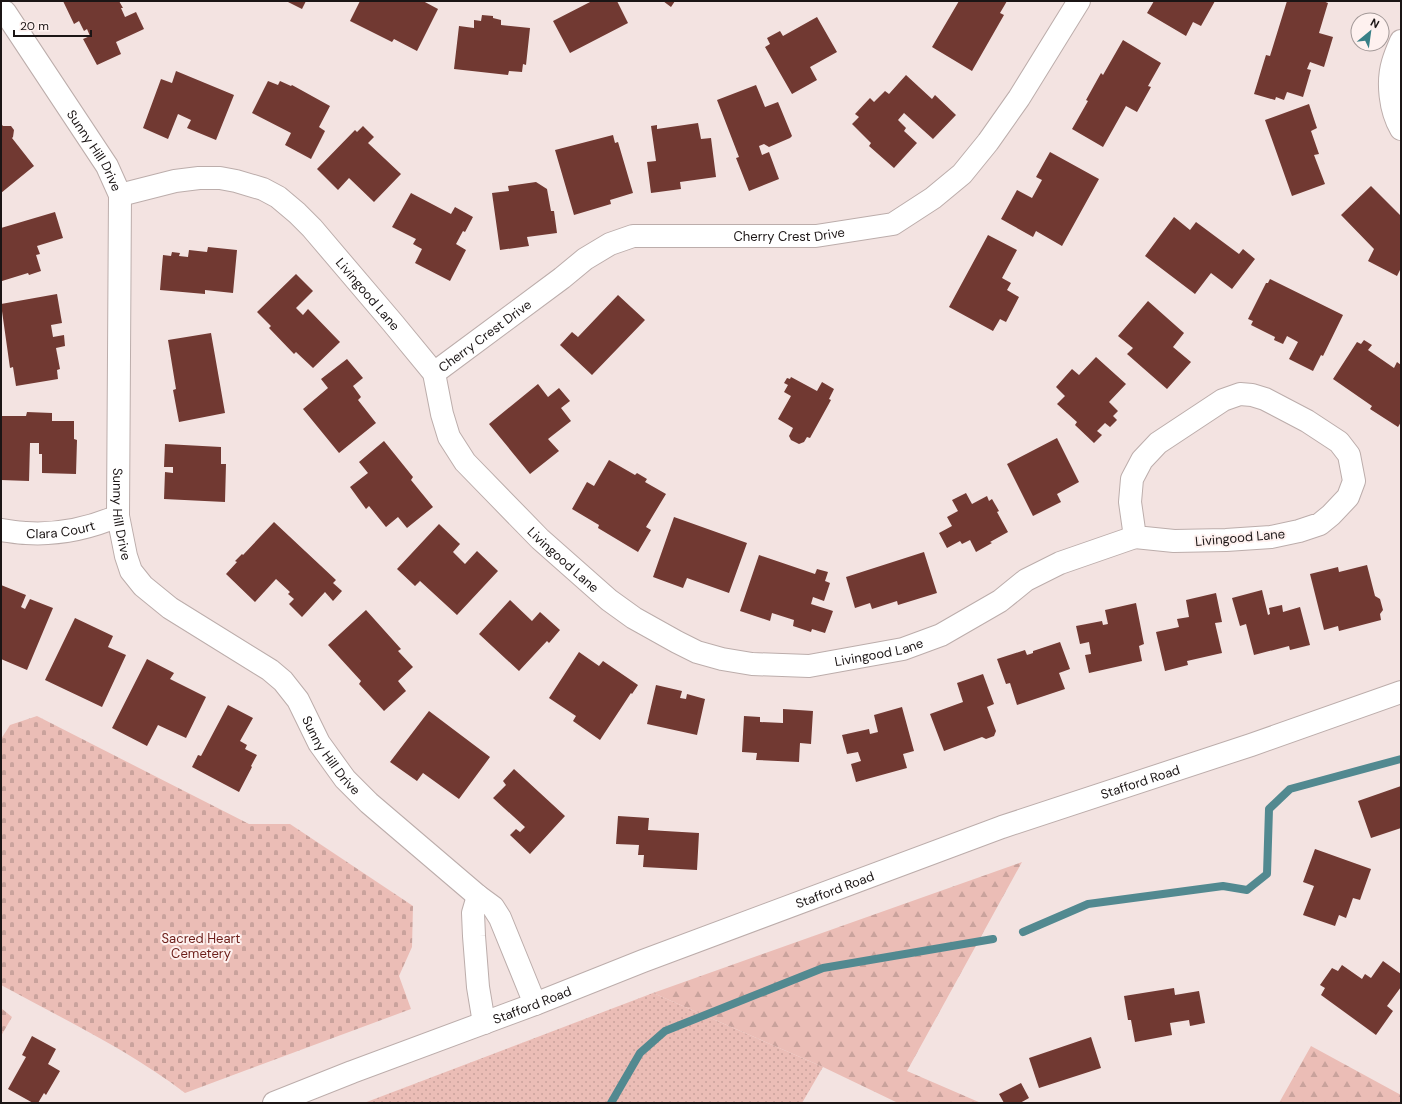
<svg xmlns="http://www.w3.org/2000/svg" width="1402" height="1104" viewBox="0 0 1402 1104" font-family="'DM Sans',sans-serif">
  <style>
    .grass { fill: url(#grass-dots) }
    .forest { fill: url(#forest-firs) }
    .cemetery { fill: url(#cemetery-stones) }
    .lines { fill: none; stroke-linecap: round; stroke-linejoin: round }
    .stream { stroke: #528990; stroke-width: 8 }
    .building { fill: #713932 }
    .street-casing { stroke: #bcadab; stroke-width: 24 }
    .primary-casing { stroke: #bcadab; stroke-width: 24 }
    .street { stroke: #fff; stroke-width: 22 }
    .primary { stroke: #fff; stroke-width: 22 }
    .labels { text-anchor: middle; stroke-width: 4; stroke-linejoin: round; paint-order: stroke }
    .street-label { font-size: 13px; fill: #1b1515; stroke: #fef1ef }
    .park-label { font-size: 13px; fill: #6c1e19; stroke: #fef1ef }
  </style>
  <defs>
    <pattern id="grass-dots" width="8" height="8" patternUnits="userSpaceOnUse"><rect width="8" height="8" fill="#ebbdb6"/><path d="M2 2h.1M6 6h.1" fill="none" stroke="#c9a29c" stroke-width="1.8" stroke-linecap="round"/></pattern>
    <pattern id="forest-firs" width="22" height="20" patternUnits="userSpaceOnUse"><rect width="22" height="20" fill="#ebbdb6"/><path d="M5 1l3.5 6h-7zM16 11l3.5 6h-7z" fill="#c9a29c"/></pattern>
    <pattern id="cemetery-stones" width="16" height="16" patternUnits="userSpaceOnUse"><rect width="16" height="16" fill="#ebbdb6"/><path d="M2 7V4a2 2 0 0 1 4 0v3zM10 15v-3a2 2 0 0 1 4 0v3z" fill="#c9a29c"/></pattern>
  </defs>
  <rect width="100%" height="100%" fill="#f3e3e1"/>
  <path class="grass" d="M 653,993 L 823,1067 L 802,1103 L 364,1103 Z"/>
  <path class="forest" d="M 1022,862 L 907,1071 L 981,1103 L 898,1103 L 823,1067 L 653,993 Z
    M 1311,1046 L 1401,1095 L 1401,1103 L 1279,1103 Z"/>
  <path class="cemetery" d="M 37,716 L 249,824 L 290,824 L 413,906 L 412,947 L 399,976 L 411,1009 L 185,1093 C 129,1050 63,1019 1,985 L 1,739 L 10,725 Z
    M 1,1008 L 12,1017 L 1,1036 Z"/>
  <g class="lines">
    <path class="stream" d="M 1023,932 L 1088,904 L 1223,886 L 1247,890 L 1267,874 L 1269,809 L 1290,789 L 1401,759
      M 611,1103 L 640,1053 L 665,1031 L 823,968 L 993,939"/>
  </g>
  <path class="building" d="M 63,1 L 119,1 L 123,8 L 121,8 L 125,17 L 136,12 L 144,29 L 116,42 L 121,54 L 97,65 L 83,39 L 90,36 L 87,29 L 84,31 L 79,21 L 74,24 Z
    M 286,1 L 306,1 L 302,9 Z
    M 360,1 L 423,1 L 438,9 L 417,51 L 394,39 L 392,42 L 350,21 Z
    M 592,1 L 617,1 L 628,23 L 570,53 L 553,21 Z
    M 663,1 L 675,1 L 671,7 Z
    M 959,1 L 1007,1 L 1000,13 L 1004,15 L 972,71 L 932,47 Z
    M 1154,1 L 1215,1 L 1201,26 L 1193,22 L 1186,36 L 1147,13 Z
    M 1287,1 L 1323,1 L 1328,3 L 1319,33 L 1333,37 L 1324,67 L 1310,62 L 1307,69 L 1311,70 L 1303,97 L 1287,92 L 1284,100 L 1276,97 L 1275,100 L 1254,94 L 1266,55 L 1270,56 Z
    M 482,15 L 493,16 L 493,18 L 501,20 L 501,25 L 530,28 L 526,65 L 523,64 L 522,72 L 509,71 L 508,75 L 454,69 L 459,26 L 474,28 L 474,20 L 481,21 Z
    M 817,17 L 837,52 L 810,67 L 817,80 L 792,94 L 765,47 L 770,44 L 767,38 L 780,31 L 783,36 Z
    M 1123,40 L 1161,63 L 1148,86 L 1151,87 L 1137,112 L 1126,106 L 1103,147 L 1072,129 L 1088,101 L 1086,100 L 1101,73 L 1103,75 Z
    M 176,71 L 234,95 L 216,140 L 187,128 L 191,120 L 178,114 L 168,139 L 143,128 L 161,79 L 172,83 Z
    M 906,75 L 932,99 L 935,95 L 956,115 L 933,139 L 904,113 L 898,120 L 906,128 L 904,131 L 917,143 L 894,168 L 869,146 L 871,143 L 852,124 L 859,117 L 855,114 L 870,98 L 874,102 L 885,91 L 889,94 Z
    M 268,81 L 278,85 L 280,81 L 291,86 L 292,85 L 330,106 L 319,127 L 325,131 L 311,159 L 285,145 L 291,133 L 252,113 Z
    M 756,85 L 765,107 L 778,102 L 792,136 L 790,138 L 769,147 L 764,144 L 759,146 L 762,155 L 769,152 L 779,179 L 749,191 L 736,158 L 739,157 L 717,100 Z
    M 1309,104 L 1317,128 L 1311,131 L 1319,154 L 1314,155 L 1325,184 L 1292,196 L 1265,120 Z
    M 698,123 L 701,139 L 711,138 L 716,177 L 680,182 L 681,189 L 651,193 L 647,162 L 656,161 L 651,126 L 657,125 L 657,129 Z
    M 1,124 L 3,126 L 11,126 L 14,130 L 13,137 L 12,138 L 34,166 L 1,193 Z
    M 363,126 L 374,137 L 368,143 L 401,174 L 374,202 L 349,178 L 338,190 L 317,169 L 355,130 L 357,132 Z
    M 613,135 L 615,143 L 618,142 L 633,193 L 610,200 L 611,204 L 574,215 L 555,150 Z
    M 1050,152 L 1099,179 L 1062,246 L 1036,231 L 1033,237 L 1001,219 L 1017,190 L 1032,198 L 1042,180 L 1036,177 Z
    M 536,182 L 547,189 L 551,211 L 554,211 L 557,233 L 527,237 L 529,246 L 500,250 L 492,193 L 509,191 L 508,186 Z
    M 1371,186 L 1401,216 L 1401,268 L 1397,276 L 1368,261 L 1374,249 L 1341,215 Z
    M 411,193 L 451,214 L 455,207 L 473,217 L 465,232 L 463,231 L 456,244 L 466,250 L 450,281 L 415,263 L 422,249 L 413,244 L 416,239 L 392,227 Z
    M 55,212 L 63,238 L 37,246 L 40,254 L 36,255 L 41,271 L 29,275 L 28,273 L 2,281 L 1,228 Z
    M 1174,217 L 1190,230 L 1196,222 L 1239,254 L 1243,249 L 1255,259 L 1232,289 L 1211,273 L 1195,294 L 1145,256 Z
    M 988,235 L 1017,250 L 1002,278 L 1011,283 L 1007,290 L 1019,297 L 1006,322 L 1000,319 L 993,331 L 949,307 Z
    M 208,247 L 237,250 L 233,293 L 205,290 L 205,294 L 160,290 L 163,255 L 171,256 L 172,252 L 180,253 L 179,256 L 188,257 L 189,250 L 207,252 Z
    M 296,274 L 313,291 L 296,308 L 303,315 L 308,309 L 340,342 L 313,368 L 296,352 L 294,354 L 269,328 L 271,326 L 257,312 Z
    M 1270,279 L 1343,315 L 1323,356 L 1321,355 L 1313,371 L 1289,359 L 1298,342 L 1287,336 L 1283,344 L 1274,340 L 1275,337 L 1251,325 L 1253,321 L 1248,319 L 1266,283 L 1268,283 Z
    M 57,294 L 62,323 L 51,325 L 53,337 L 64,335 L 65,346 L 56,348 L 60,369 L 57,370 L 58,379 L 16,386 L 13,367 L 10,368 L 1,304 Z
    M 618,295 L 645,320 L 592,375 L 560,345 L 572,332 L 578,337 Z
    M 1148,301 L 1184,333 L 1173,347 L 1191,362 L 1167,389 L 1127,354 L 1133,348 L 1118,336 Z
    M 211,333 L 225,413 L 179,422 L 173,390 L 176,389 L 168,340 Z
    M 1364,340 L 1372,345 L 1368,350 L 1394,368 L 1397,362 L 1401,365 L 1401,422 L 1398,427 L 1370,409 L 1372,406 L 1333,379 L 1357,342 L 1361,344 Z
    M 1096,357 L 1126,384 L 1109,402 L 1118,411 L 1113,416 L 1117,420 L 1110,427 L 1105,423 L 1097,431 L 1102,435 L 1094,443 L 1075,425 L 1077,422 L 1057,404 L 1065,396 L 1056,387 L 1072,369 L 1079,375 Z
    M 347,359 L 363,378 L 353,386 L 361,397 L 358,400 L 376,423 L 339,453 L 303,409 L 328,388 L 321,379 Z
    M 791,377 L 817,391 L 822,382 L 834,389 L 829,399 L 831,400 L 810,438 L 807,437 L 804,442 L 799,444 L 791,440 L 789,436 L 793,428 L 778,419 L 791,396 L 784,392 L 788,385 L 784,383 L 787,378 L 790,379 Z
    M 538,384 L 548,397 L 559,388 L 570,401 L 561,408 L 571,421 L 548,439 L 559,451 L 530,474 L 489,424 Z
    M 27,412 L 52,413 L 52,421 L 74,421 L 74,439 L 77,440 L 76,474 L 42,473 L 42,454 L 39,454 L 39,443 L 30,443 L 29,481 L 1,480 L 1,416 L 26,416 Z
    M 1057,438 L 1079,482 L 1057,494 L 1061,502 L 1033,516 L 1007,464 Z
    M 384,441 L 413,477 L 411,480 L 433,507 L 407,528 L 398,517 L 386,527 L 369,506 L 366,509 L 350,487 L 368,473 L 359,462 Z
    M 165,444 L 221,447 L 221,464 L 226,464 L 225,502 L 164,499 L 165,472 L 173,473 L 173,467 L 164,467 Z
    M 609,460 L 635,475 L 637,473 L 647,479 L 645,482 L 666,494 L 646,527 L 651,530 L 638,552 L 598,528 L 599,525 L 572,509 L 587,482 L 594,486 Z
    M 966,493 L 972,504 L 987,496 L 989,501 L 992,499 L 999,511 L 997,512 L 1008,532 L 990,542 L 992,543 L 976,552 L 970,540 L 962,544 L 960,541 L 947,548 L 939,533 L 952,526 L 947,517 L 958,511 L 952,500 Z
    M 674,517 L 747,543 L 729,593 L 687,578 L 683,588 L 653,577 Z
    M 274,522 L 336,580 L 333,583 L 342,591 L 333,601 L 325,592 L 302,617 L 289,604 L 294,599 L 288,594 L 290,592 L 276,579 L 255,602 L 226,574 L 237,562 L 235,561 L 242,554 L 243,555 Z
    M 439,524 L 460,544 L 453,552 L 465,564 L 477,551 L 498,571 L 457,615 L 420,581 L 415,586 L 397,569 Z
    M 924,552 L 937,593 L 898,605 L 897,601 L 872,609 L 870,603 L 855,608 L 846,577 Z
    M 759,555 L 815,574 L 817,569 L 828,572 L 825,581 L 830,583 L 824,601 L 813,597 L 811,604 L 833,611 L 825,633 L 812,629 L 811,632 L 793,626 L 794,620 L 772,613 L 770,621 L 740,611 Z
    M 1367,565 L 1375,596 L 1380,599 L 1383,610 L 1380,614 L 1381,620 L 1339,631 L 1338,626 L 1324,630 L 1310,574 L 1338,567 L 1339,572 Z
    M 1,585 L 26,595 L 21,607 L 25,609 L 30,599 L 53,608 L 27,670 L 1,659 Z
    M 1262,590 L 1268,615 L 1270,614 L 1269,608 L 1282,605 L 1283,612 L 1300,607 L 1310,645 L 1290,650 L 1289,646 L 1254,655 L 1246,624 L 1240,626 L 1232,598 Z
    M 1216,593 L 1222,622 L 1215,623 L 1222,653 L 1187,661 L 1188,665 L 1165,671 L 1156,632 L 1179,627 L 1177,619 L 1189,617 L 1186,600 Z
    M 510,600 L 532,621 L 540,612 L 560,630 L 549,643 L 547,641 L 519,671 L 479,634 Z
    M 1136,603 L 1144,644 L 1139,646 L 1142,661 L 1089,673 L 1085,655 L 1091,654 L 1089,642 L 1080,644 L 1076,626 L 1102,621 L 1103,625 L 1108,624 L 1105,610 Z
    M 366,610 L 401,649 L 398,651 L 413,667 L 398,681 L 406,691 L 384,711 L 359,684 L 361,681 L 328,645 Z
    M 75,618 L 113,636 L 108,647 L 126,655 L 102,707 L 45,680 Z
    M 1060,642 L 1070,669 L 1059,673 L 1065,689 L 1017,705 L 1010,683 L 1006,684 L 997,659 L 1025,650 L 1027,655 L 1033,653 L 1033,651 Z
    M 579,652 L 599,666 L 603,661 L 638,685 L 632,694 L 631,693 L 600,740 L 573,721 L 576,716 L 549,698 Z
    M 147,659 L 174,673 L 170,679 L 206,697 L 186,738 L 158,725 L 147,746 L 112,728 Z
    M 983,674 L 994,704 L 987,707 L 996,731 L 994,736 L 986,739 L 982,737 L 944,751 L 930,714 L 963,702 L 957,683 Z
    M 656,685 L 682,691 L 680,698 L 686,699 L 687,694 L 705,699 L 697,735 L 647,724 Z
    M 228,705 L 253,718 L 240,741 L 247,745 L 245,749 L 257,755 L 251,766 L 252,767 L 239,792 L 192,767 L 198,755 L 201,756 Z
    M 902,707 L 914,751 L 903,754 L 907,768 L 856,782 L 851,764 L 861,761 L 858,752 L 847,754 L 842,735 L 869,729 L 870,734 L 878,732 L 874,715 Z
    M 783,709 L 813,711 L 811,744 L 800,743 L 799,762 L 756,760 L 757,753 L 742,752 L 744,716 L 760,717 L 760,722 L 783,723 Z
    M 429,711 L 490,757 L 459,799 L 423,773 L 417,781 L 390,762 Z
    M 514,769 L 565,816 L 530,854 L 510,835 L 516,829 L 520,832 L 525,827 L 493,798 L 506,785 L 503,781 Z
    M 1401,786 L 1401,828 L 1371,838 L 1358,801 Z
    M 618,816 L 649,818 L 648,830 L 699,833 L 697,870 L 643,867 L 644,855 L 638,855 L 639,845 L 616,844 Z
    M 1315,849 L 1371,869 L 1360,900 L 1353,898 L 1346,918 L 1339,915 L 1335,926 L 1303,915 L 1314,886 L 1303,882 Z
    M 1383,961 L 1401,974 L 1401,987 L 1387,1006 L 1393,1011 L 1376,1035 L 1321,995 L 1325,988 L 1320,985 L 1332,968 L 1338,971 L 1342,965 L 1362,979 L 1365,974 L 1371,978 Z
    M 1174,988 L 1175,995 L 1199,991 L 1205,1023 L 1190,1026 L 1189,1020 L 1170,1023 L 1172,1035 L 1135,1042 L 1131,1020 L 1128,1020 L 1124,996 Z
    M 32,1036 L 56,1049 L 48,1064 L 60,1071 L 46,1095 L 44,1093 L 38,1103 L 33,1103 L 8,1089 L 26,1057 L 22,1055 Z
    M 1091,1037 L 1101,1068 L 1039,1088 L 1029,1058 Z
    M 1021,1083 L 1029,1098 L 1020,1103 L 1004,1103 L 999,1094 Z"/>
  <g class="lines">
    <defs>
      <g id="street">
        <path id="s1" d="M 1,11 L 5,12 L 107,166 L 120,195 L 118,516 L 126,556 L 131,571 L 143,586 L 170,608 L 270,670 L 283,681 L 298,700 L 319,743 L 345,779 L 369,803 L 478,896 L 493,907 L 500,918 L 535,1004"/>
        <path d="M 1401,41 C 1398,48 1395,55 1393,62 C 1387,82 1390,110 1401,129"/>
        <path id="s2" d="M 120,195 L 175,181 L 199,178 L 220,178 L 236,181 L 263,189 L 278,197 L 297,213 L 312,228 L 392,322 L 434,373 L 442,414 L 449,437 L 465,462 L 540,539 L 609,600 L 634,618 L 677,642 L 697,652 L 722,659 L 752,664 L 809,666 L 903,649 L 941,635 L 1000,601 L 1026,580 L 1060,563 L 1135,537"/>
        <path id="s3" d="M 434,373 L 562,278 L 585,259 L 610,244 L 633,236 L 816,236 L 893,224 L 933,198 L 962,174 L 988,142 L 1019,98 L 1079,1"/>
        <path d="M 1240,394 L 1252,395 L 1265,399 L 1307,421 L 1339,442 L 1349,455 L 1354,481 L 1348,497 L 1331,515 L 1320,524 L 1299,531 L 1271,537 L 1226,540 L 1174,541 L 1135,537 L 1130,502 L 1132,479 L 1142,460 L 1158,443 L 1223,400 Z"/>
        <path id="s4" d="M 1,530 C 9,531 18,533 26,533 C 57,535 90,528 118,516"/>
        <path d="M 478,896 L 473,913 L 474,936 L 478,987 L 484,1023"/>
      </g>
      <g id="primary">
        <path id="s5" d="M 274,1103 L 352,1072 L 535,1004 L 643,961 L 1002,827 L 1251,745 L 1401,692"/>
      </g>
    </defs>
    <use href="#street" class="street-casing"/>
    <use href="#primary" class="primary-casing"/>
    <use href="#street" class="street"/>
    <use href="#primary" class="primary"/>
  </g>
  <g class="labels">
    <g class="street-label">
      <text dy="5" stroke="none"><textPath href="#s1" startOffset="169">Sunny Hill Drive</textPath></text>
      <text dy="5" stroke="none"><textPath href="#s3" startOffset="399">Cherry Crest Drive</textPath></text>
      <text dy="5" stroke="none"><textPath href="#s2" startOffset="296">Livingood Lane</textPath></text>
      <text dy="5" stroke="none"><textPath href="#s3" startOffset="63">Cherry Crest Drive</textPath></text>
      <text dy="5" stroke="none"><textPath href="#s1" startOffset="540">Sunny Hill Drive</textPath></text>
      <text dy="5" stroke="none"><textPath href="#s4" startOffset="60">Clara Court</textPath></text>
      <text transform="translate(1240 537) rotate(-5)" y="5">Livingood Lane</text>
      <text dy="5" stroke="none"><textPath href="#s2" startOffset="633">Livingood Lane</textPath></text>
      <text dy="5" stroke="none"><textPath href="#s2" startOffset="981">Livingood Lane</textPath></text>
      <text dy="5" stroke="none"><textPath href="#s1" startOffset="876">Sunny Hill Drive</textPath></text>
      <text dy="5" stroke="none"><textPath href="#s5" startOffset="924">Stafford Road</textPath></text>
      <text dy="5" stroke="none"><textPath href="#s5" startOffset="600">Stafford Road</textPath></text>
      <text dy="5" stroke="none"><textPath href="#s5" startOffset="276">Stafford Road</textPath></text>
    </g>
    <g class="park-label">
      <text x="201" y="943">Sacred Heart<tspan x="201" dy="15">Cemetery</tspan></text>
    </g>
  </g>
  <rect width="1402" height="1104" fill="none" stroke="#1b1515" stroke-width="4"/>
  <g transform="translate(1370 32) rotate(29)"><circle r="19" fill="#fef1ef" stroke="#a39998"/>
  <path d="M0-3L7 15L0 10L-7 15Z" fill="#388087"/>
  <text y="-6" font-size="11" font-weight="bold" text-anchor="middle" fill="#1b1515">N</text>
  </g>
  <path d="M14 30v6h77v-6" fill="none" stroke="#1b1515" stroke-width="2"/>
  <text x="20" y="30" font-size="12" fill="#1b1515" stroke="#fef1ef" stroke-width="3" paint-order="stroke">20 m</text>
</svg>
